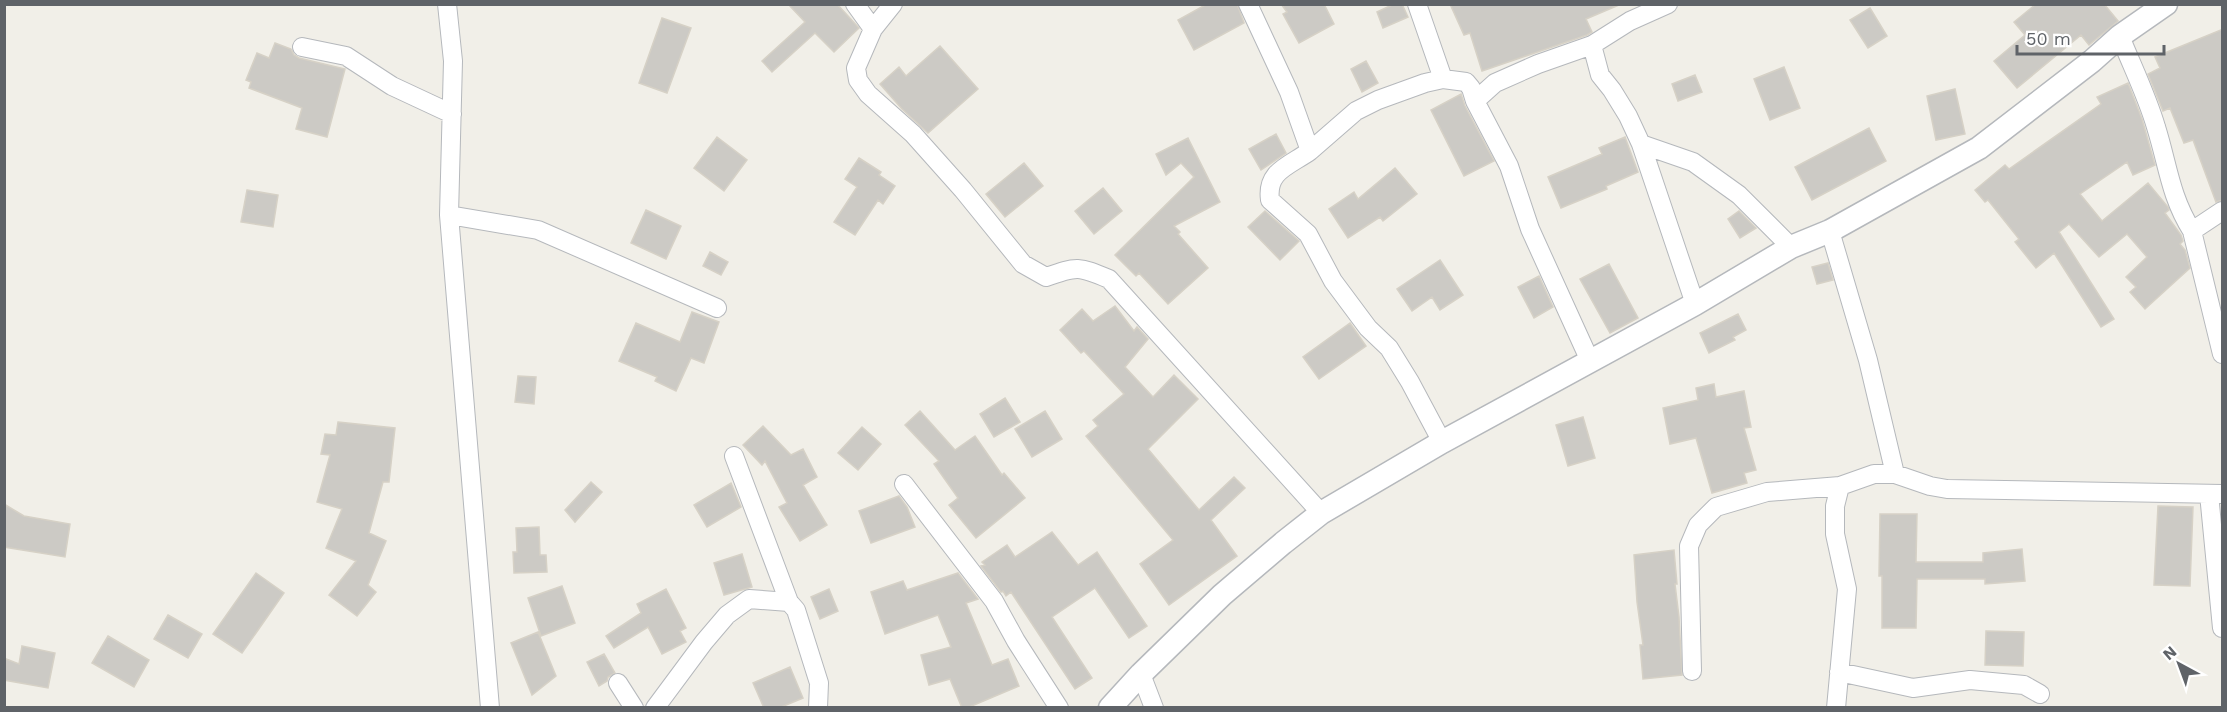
<svg xmlns="http://www.w3.org/2000/svg" width="2227" height="712" viewBox="0 0 2227 712" font-family="'Work Sans',sans-serif">
  <style>
    .building { fill: #cccac5; stroke: #d6d1c6; stroke-width: 1.5 }
    .lines { fill: none; stroke-linecap: round; stroke-linejoin: round }
    .minor-casing { stroke: #b5b8bc; stroke-width: 20 }
    .tertiary-casing { stroke: #b5b8bc; stroke-width: 25 }
    .minor { stroke: #fff; stroke-width: 18 }
    .tertiary { stroke: #fff; stroke-width: 22 }
  </style>
  <rect width="100%" height="100%" fill="#f1efe8"/>
  <path class="building" d="M 788,4 L 837,4 L 859,28 L 834,52 L 815,33 L 772,72 L 762,61 L 805,22 Z
    M 1207,4 L 1237,4 L 1244,23 L 1194,50 L 1178,20 Z
    M 1281,4 L 1324,4 L 1334,24 L 1299,43 L 1283,14 L 1287,12 Z
    M 1394,4 L 1402,4 L 1408,17 L 1383,28 L 1377,12 Z
    M 1450,4 L 1619,4 L 1619,5 L 1586,19 L 1592,32 L 1587,35 L 1482,71 L 1470,33 L 1464,35 Z
    M 2036,4 L 2104,4 L 2118,21 L 2089,45 L 2081,35 L 2017,88 L 1994,61 L 2025,35 L 2014,22 Z
    M 1870,8 L 1887,36 L 1868,48 L 1850,20 Z
    M 662,18 L 691,28 L 667,93 L 639,83 Z
    M 2223,29 L 2223,200 L 2216,202 L 2193,140 L 2184,143 L 2170,108 L 2163,111 L 2148,74 L 2160,68 L 2155,57 Z
    M 275,43 L 291,49 L 294,55 L 299,58 L 345,69 L 327,137 L 296,129 L 302,108 L 249,88 L 251,82 L 246,80 L 257,53 L 269,58 Z
    M 940,46 L 978,89 L 928,133 L 902,109 L 880,84 L 899,67 L 906,76 Z
    M 1366,61 L 1378,83 L 1362,92 L 1351,69 Z
    M 1784,67 L 1800,108 L 1770,120 L 1754,79 Z
    M 1695,75 L 1702,92 L 1678,101 L 1672,84 Z
    M 2128,83 L 2142,119 L 2155,165 L 2133,175 L 2127,162 L 2080,194 L 2102,221 L 2148,183 L 2168,207 L 2169,210 L 2165,213 L 2181,235 L 2183,241 L 2180,244 L 2185,250 L 2190,268 L 2145,309 L 2130,292 L 2136,287 L 2126,277 L 2147,257 L 2127,234 L 2099,257 L 2069,224 L 2059,232 L 2114,319 L 2101,327 L 2054,253 L 2036,268 L 2015,242 L 2019,239 L 1988,200 L 1985,202 L 1975,190 L 2005,165 L 2009,169 L 2101,104 L 2097,97 Z
    M 1955,89 L 1965,134 L 1936,140 L 1927,96 Z
    M 1461,94 L 1465,106 L 1494,161 L 1464,176 L 1431,110 Z
    M 1869,128 L 1886,161 L 1812,200 L 1795,167 Z
    M 1276,134 L 1286,153 L 1261,170 L 1249,149 Z
    M 717,137 L 747,160 L 724,191 L 694,168 Z
    M 1625,137 L 1638,172 L 1606,186 L 1607,189 L 1561,208 L 1548,177 L 1602,154 L 1599,148 Z
    M 1188,138 L 1220,202 L 1174,226 L 1180,232 L 1178,234 L 1208,268 L 1168,304 L 1139,273 L 1136,276 L 1115,255 L 1194,177 L 1181,163 L 1166,175 L 1156,154 Z
    M 859,158 L 881,172 L 879,175 L 895,186 L 883,204 L 878,200 L 855,235 L 834,222 L 857,187 L 845,179 Z
    M 1024,163 L 1043,186 L 1005,217 L 986,194 Z
    M 1395,168 L 1417,194 L 1383,221 L 1380,217 L 1348,238 L 1329,209 L 1354,192 L 1358,199 Z
    M 1103,188 L 1122,211 L 1094,234 L 1075,211 Z
    M 247,190 L 278,195 L 273,227 L 241,222 Z
    M 646,210 L 681,226 L 666,259 L 631,243 Z
    M 1265,211 L 1299,241 L 1280,260 L 1248,227 Z
    M 1739,211 L 1756,228 L 1740,238 L 1728,219 Z
    M 710,252 L 728,262 L 721,275 L 703,266 Z
    M 1440,260 L 1463,295 L 1440,310 L 1432,297 L 1412,311 L 1397,289 Z
    M 1828,263 L 1833,280 L 1817,284 L 1812,267 Z
    M 1609,264 L 1638,318 L 1610,333 L 1580,279 Z
    M 1539,276 L 1553,307 L 1534,318 L 1518,287 Z
    M 1115,306 L 1134,331 L 1137,327 L 1148,339 L 1125,367 L 1153,397 L 1174,375 L 1198,399 L 1148,449 L 1199,510 L 1234,477 L 1245,488 L 1211,520 L 1237,556 L 1169,605 L 1140,564 L 1173,540 L 1086,436 L 1098,426 L 1093,420 L 1124,394 L 1084,351 L 1081,353 L 1060,330 L 1082,309 L 1093,321 Z
    M 692,312 L 719,322 L 704,363 L 691,358 L 676,391 L 655,381 L 657,377 L 619,361 L 636,323 L 680,342 Z
    M 1738,314 L 1746,330 L 1733,337 L 1735,340 L 1709,353 L 1700,333 Z
    M 1350,323 L 1366,346 L 1319,379 L 1303,357 Z
    M 518,376 L 536,377 L 534,404 L 515,402 Z
    M 1714,384 L 1716,397 L 1744,391 L 1751,427 L 1744,428 L 1756,470 L 1744,473 L 1747,483 L 1712,493 L 1696,438 L 1670,444 L 1663,408 L 1698,400 L 1696,388 Z
    M 1005,398 L 1020,422 L 994,437 L 980,414 Z
    M 920,411 L 955,450 L 975,436 L 1002,475 L 1004,473 L 1025,498 L 976,538 L 949,505 L 958,498 L 934,464 L 939,461 L 905,425 Z
    M 1045,411 L 1062,439 L 1032,457 L 1015,429 Z
    M 1583,417 L 1595,458 L 1568,466 L 1556,425 Z
    M 338,422 L 395,428 L 389,482 L 383,482 L 369,533 L 386,541 L 368,585 L 376,592 L 357,616 L 329,595 L 356,561 L 326,548 L 342,509 L 317,502 L 330,455 L 321,454 L 325,434 L 336,435 Z
    M 763,426 L 791,455 L 803,449 L 817,477 L 803,485 L 827,525 L 800,541 L 779,507 L 787,503 L 765,461 L 762,465 L 743,445 Z
    M 862,427 L 881,444 L 858,470 L 838,453 Z
    M 591,482 L 602,492 L 575,522 L 565,510 Z
    M 731,483 L 741,507 L 707,527 L 694,505 Z
    M 899,496 L 907,507 L 915,527 L 871,543 L 859,511 Z
    M 4,504 L 24,516 L 70,524 L 65,557 L 4,547 Z
    M 2158,506 L 2193,507 L 2190,586 L 2154,585 Z
    M 1880,514 L 1917,514 L 1916,562 L 1983,562 L 1983,553 L 2022,549 L 2025,581 L 1985,584 L 1985,579 L 1917,579 L 1916,628 L 1882,628 L 1882,576 L 1879,576 Z
    M 539,527 L 540,555 L 546,555 L 547,572 L 514,573 L 513,552 L 517,552 L 516,528 Z
    M 1052,532 L 1078,565 L 1097,552 L 1147,626 L 1129,638 L 1095,588 L 1052,617 L 1092,678 L 1075,689 L 1011,592 L 1006,596 L 1003,591 L 1001,592 L 981,566 L 985,565 L 982,562 L 1007,545 L 1015,557 Z
    M 1674,550 L 1677,584 L 1675,584 L 1679,617 L 1682,675 L 1643,679 L 1640,645 L 1643,645 L 1637,602 L 1634,555 Z
    M 742,554 L 752,587 L 724,595 L 714,563 Z
    M 256,573 L 284,593 L 242,653 L 213,634 Z
    M 958,573 L 978,599 L 966,603 L 992,665 L 1008,659 L 1019,686 L 967,708 L 962,708 L 950,679 L 929,685 L 921,655 L 951,647 L 938,615 L 885,634 L 871,592 L 903,581 L 907,590 Z
    M 562,586 L 575,623 L 541,636 L 528,598 Z
    M 666,589 L 686,628 L 680,631 L 686,642 L 662,654 L 648,627 L 614,648 L 606,636 L 641,613 L 637,604 Z
    M 829,589 L 838,611 L 820,619 L 811,597 Z
    M 168,615 L 202,634 L 188,658 L 154,639 Z
    M 1986,631 L 2024,632 L 2023,666 L 1985,665 Z
    M 538,632 L 556,676 L 532,695 L 511,643 Z
    M 108,636 L 149,660 L 134,687 L 92,663 Z
    M 22,646 L 55,653 L 48,688 L 4,680 L 4,658 L 19,664 Z
    M 604,654 L 615,673 L 608,677 L 607,681 L 599,686 L 587,662 Z
    M 790,667 L 803,698 L 779,708 L 764,708 L 753,683 Z"/>
  <g class="lines">
    <defs>
      <path id="minor" d="M 447,4 L 453,61 L 449,215 L 490,708
        M 855,4 L 873,29 L 893,4
        M 1248,4 L 1289,92 L 1310,151 C 1289,166 1266,171 1270,200 L 1308,234 L 1333,281 L 1368,328 L 1389,348 L 1410,382 L 1442,442
        M 1417,4 L 1443,79
        M 873,29 L 856,68 L 858,80 L 868,94 L 913,134 L 963,190 L 1023,264 L 1046,277 C 1077,266 1079,266 1109,279 L 1321,513
        M 2120,36 C 2132,66 2147,96 2156,127 C 2168,165 2170,196 2192,231 L 2222,211
        M 1592,45 L 1600,75 L 1612,90 L 1628,116 L 1641,144 L 1695,304
        M 302,47 L 346,56 L 392,86 L 452,114
        M 1475,101 L 1509,166 L 1530,229 L 1590,361
        M 1641,144 L 1693,162 L 1739,195 L 1791,247
        M 1310,151 L 1356,111 L 1378,100 L 1425,83 L 1443,79 L 1466,82 L 1471,88 L 1475,101 L 1495,83 L 1538,64 L 1592,45 L 1630,21 L 1668,4
        M 449,215 L 538,230 L 717,308
        M 1830,231 L 1868,360 L 1895,474
        M 2192,231 L 2222,354
        M 734,456 L 789,602
        M 904,484 L 994,601 L 1016,641 L 1059,708
        M 2209,494 L 2222,628
        M 1692,671 L 1689,546 L 1698,525 L 1716,507 L 1767,492 L 1840,486 L 1874,474 L 1895,474 L 1930,486 L 1947,489 L 2222,494
        M 1839,672 L 1913,688 L 1970,680 L 2024,685 L 2040,694
        M 1141,674 L 1154,708
        M 618,683 L 634,708
        M 655,708 L 704,642 L 727,615 L 749,599 L 789,602 L 796,610 L 819,683 L 818,708
        M 1836,708 L 1847,589 L 1835,534 L 1835,506 L 1840,486"/>
      <path id="tertiary" d="M 1110,708 L 1141,674 L 1222,595 L 1283,543 L 1321,513 L 1442,442 L 1695,304 L 1791,247 L 1830,231 L 1979,148 L 2092,61 L 2120,36 L 2166,4"/>
    </defs>
    <use href="#minor" class="minor-casing"/>
    <use href="#tertiary" class="tertiary-casing"/>
    <use href="#minor" class="minor"/>
    <use href="#tertiary" class="tertiary"/>
  </g>
  <rect width="2227" height="712" fill="none" stroke="#5f6368" stroke-width="12"/>
  <g transform="translate(2179 664) rotate(319)" stroke="#ffffff" stroke-width="4.5" paint-order="stroke">
  <path d="M0-4.5L10 22L0 15L-10 22Z" fill="#5f6368"/>
  <text y="-9" font-size="16" font-weight="bold" text-anchor="middle" fill="#5f6368">N</text>
  </g>
  <path d="M2017 45v9h147v-9" fill="none" stroke="#5f6368" stroke-width="3"/>
  <text x="2026" y="45" font-size="18" fill="#5f6368" stroke="#ffffff" stroke-width="4.5" paint-order="stroke">50 m</text>
</svg>
